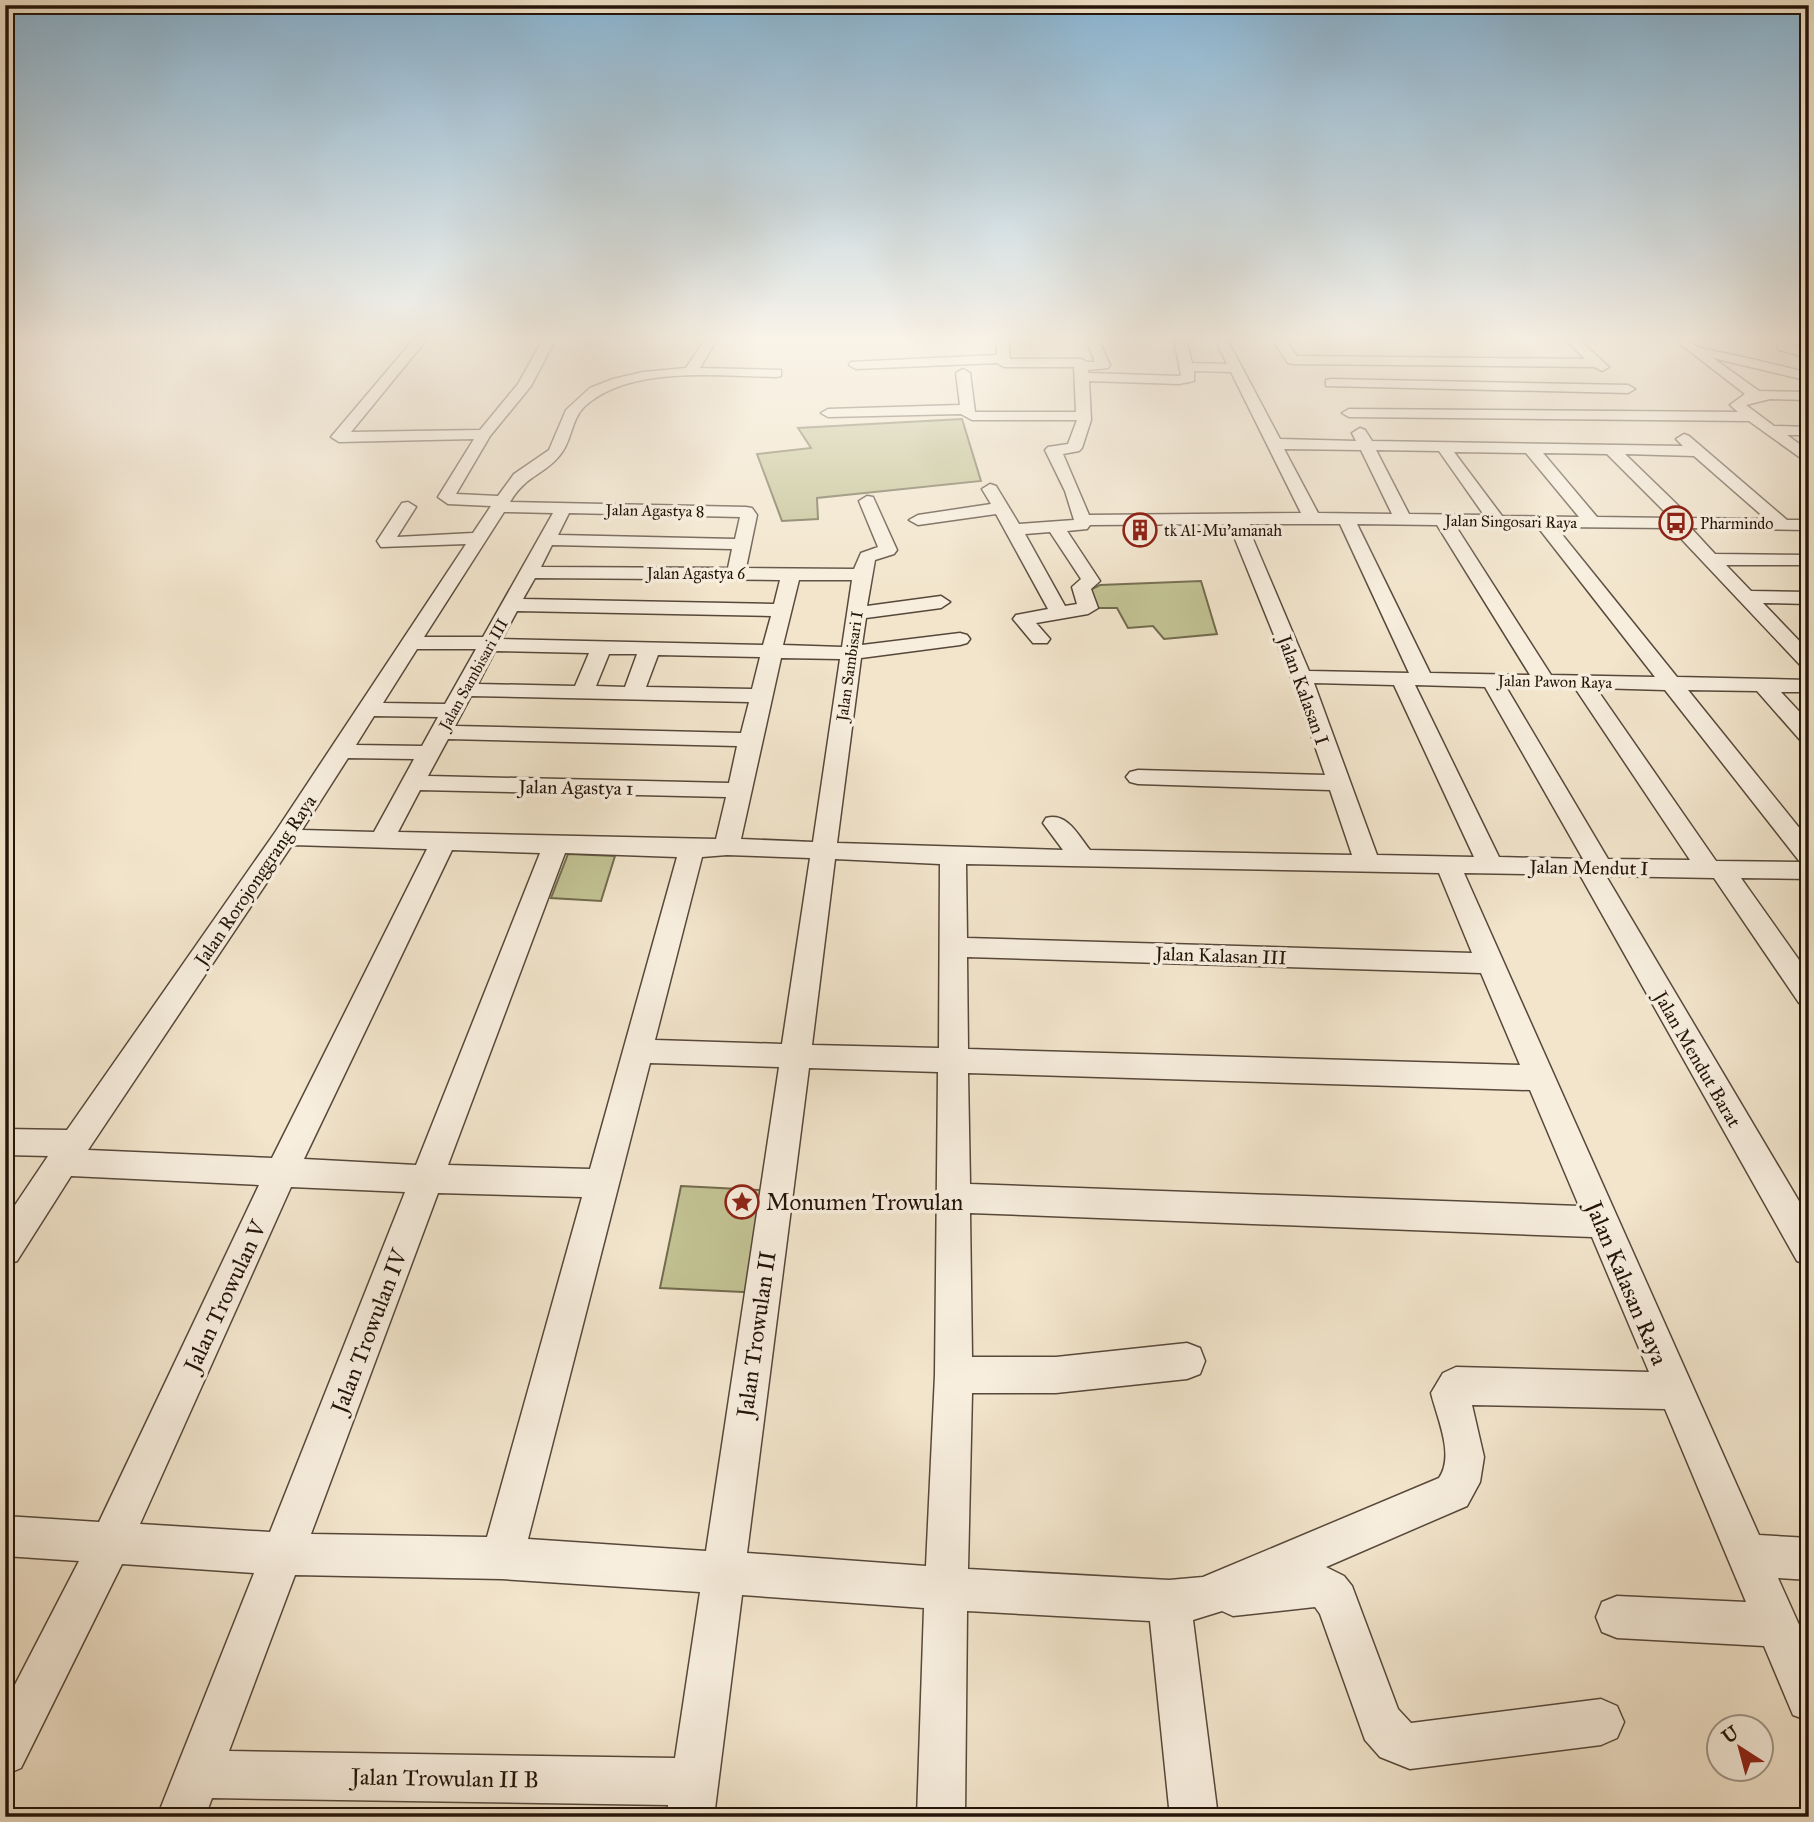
<svg xmlns="http://www.w3.org/2000/svg" width="1814" height="1822" viewBox="0 0 1814 1822" font-family="'IM FELL Great Primer',serif">
  <style>
    .green { fill: #c2c293; stroke: #726b4e; stroke-width: 2 }
    .lines { fill: none; stroke-linecap: round; stroke-linejoin: round }
    .minor-casing { stroke: #57483a; stroke-width: 3 }
    .minor { fill: #f7eede; fill-rule: evenodd }
    .labels { text-anchor: middle; stroke-width: 7; stroke-linejoin: round; paint-order: stroke }
    .far-street-label { font-size: 16px; fill: #23140a; stroke: #f7eede }
    .far-poi-label { font-size: 16px; fill: #23140a; stroke: #f7eede; text-anchor: start }
    .street-label { font-size: 19px; fill: #23140a; stroke: #f7eede }
    .near-poi-label { font-size: 23px; fill: #23140a; stroke: #f7eede; text-anchor: start }
    .near-street-label { font-size: 23px; fill: #23140a; stroke: #f7eede }
  </style>
  <rect width="100%" height="100%" fill="#f2e5cc"/>
  <filter id="stains"><feTurbulence type="fractalNoise" baseFrequency=".00286" numOctaves="4"/><feColorMatrix values="0 0 0 0 .2 0 0 0 0 .09 0 0 0 0 .02 0 0 0 .5 -.17"/></filter>
  <radialGradient id="worn" r=".72"><stop offset=".6" stop-color="#630" stop-opacity="0"/><stop offset="1" stop-color="#630" stop-opacity=".3"/></radialGradient>
  <path class="green" d="M 962,419 L 981,481 L 817,498 L 818,519 L 782,521 L 757,454 L 811,448 L 798,428 Z
    M 1201,581 L 1217,634 L 1164,639 L 1153,626 L 1128,628 L 1117,608 L 1097,608 L 1090,590 L 1100,585 Z
    M 568,854 L 615,856 L 601,901 L 551,898 Z
    M 681,1186 L 776,1191 L 763,1293 L 660,1288 Z"/>
  <g class="lines">
    <defs>
      <path id="minor" d="M 414,339 L 427,339 L 351,432 L 480,430 L 518,384 L 542,341 L 552,341 L 553,344 L 531,386 L 490,436 L 456,494 L 498,496 L 514,474 L 549,450 L 566,410 L 590,388 L 613,379 L 643,372 L 686,368 L 705,339 L 717,339 L 700,368 L 781,370 L 781,376 L 776,377 C 718,376 629,365 584,407 C 571,420 572,441 560,455 C 543,476 527,474 510,502 L 746,507 L 752,508 L 757,515 L 746,568 L 854,569 L 861,553 L 878,547 L 859,501 L 867,496 L 873,497 L 897,550 L 894,554 L 875,560 L 867,606 L 941,596 L 950,602 L 941,608 L 866,618 L 862,645 L 960,633 L 967,635 L 970,639 L 967,643 L 960,645 L 861,658 L 837,843 L 1063,850 L 1043,823 L 1046,818 C 1067,812 1078,835 1090,850 L 1352,855 L 1330,790 L 1138,784 L 1130,782 L 1126,777 L 1130,772 L 1138,770 L 1325,775 L 1291,677 L 1235,539 L 1233,524 L 1090,525 L 1087,529 L 1067,531 L 1100,581 L 1091,589 L 1098,608 L 1088,614 L 1036,623 L 1050,639 L 1047,643 L 1033,643 L 1013,619 L 1016,615 L 1048,609 L 996,514 L 918,525 L 909,520 L 918,515 L 991,504 L 982,489 L 990,484 L 996,486 L 1019,524 L 1074,520 L 1065,491 L 1045,450 L 1048,447 L 1068,444 L 1077,420 L 972,420 L 961,414 L 828,417 L 821,413 L 828,409 L 960,405 L 956,373 L 963,369 L 970,373 L 975,412 L 1076,412 L 1074,367 L 1004,367 L 997,363 L 856,369 L 849,365 L 851,362 L 997,355 L 996,339 L 1008,339 L 1010,359 L 1081,359 L 1087,362 L 1095,362 L 1086,339 L 1098,339 L 1110,365 L 1108,368 L 1088,370 L 1088,373 L 1179,376 L 1181,375 L 1174,339 L 1186,339 L 1192,363 L 1227,364 L 1217,343 L 1223,339 L 1229,343 L 1280,439 L 1356,441 L 1352,433 L 1360,428 L 1365,430 L 1372,441 L 1683,446 L 1676,439 L 1684,434 L 1689,436 L 1787,520 L 1809,520 L 1809,530 L 1691,528 L 1715,554 L 1809,555 L 1809,565 L 1726,565 L 1751,591 L 1809,592 L 1809,604 L 1763,603 L 1809,651 L 1809,669 L 1802,667 L 1671,528 L 1556,527 L 1677,677 L 1809,680 L 1809,692 L 1781,692 L 1809,722 L 1809,743 L 1801,741 L 1757,691 L 1688,690 L 1809,840 L 1809,879 L 1741,878 L 1809,974 L 1809,1006 L 1799,1003 L 1714,878 L 1606,876 L 1809,1218 L 1809,1265 L 1797,1261 L 1580,875 L 1464,873 L 1759,1535 L 1809,1538 L 1809,1580 L 1778,1578 L 1809,1647 L 1809,1721 L 1793,1715 L 1764,1646 L 1617,1638 L 1602,1632 L 1596,1617 L 1602,1602 L 1617,1596 L 1746,1602 L 1665,1409 L 1472,1405 L 1484,1457 L 1480,1482 L 1467,1506 L 1326,1567 L 1344,1576 L 1352,1586 L 1398,1709 L 1411,1723 L 1601,1699 L 1617,1706 L 1624,1722 L 1617,1738 L 1601,1745 L 1410,1769 L 1380,1757 L 1365,1740 L 1320,1614 L 1315,1607 L 1233,1616 L 1222,1611 L 1193,1620 L 1218,1817 L 1170,1817 L 1150,1621 L 967,1611 L 965,1817 L 917,1817 L 924,1608 L 742,1595 L 714,1817 L 666,1817 L 668,1805 L 212,1798 L 205,1817 L 157,1817 L 254,1573 L 122,1564 L 21,1768 L 5,1775 L 5,1704 L 79,1561 L 5,1556 L 5,1516 L 99,1522 L 259,1185 L 71,1176 L 17,1261 L 5,1265 L 5,1220 L 48,1156 L 5,1155 L 5,1129 L 67,1130 L 276,831 L 466,544 L 381,547 L 377,541 L 402,503 L 408,502 L 416,507 L 397,537 L 473,533 L 491,506 L 448,504 L 438,497 L 474,439 L 339,442 L 331,437 ZM 1194,371 L 1231,372 L 1301,513 L 1089,515 L 1063,454 L 1079,451 L 1082,448 L 1091,420 L 1089,381 L 1179,384 L 1194,381 ZM 1284,449 L 1361,450 L 1392,514 L 1318,513 ZM 1376,450 L 1439,451 L 1484,515 L 1409,514 ZM 1454,452 L 1526,453 L 1579,517 L 1502,516 ZM 1543,453 L 1607,454 L 1671,518 L 1597,517 ZM 1625,454 L 1694,456 L 1766,519 L 1691,518 ZM 504,512 L 553,513 L 483,637 L 424,637 ZM 569,513 L 740,517 L 735,539 L 558,535 ZM 1250,524 L 1340,524 L 1409,673 L 1309,671 L 1253,539 ZM 1357,524 L 1437,525 L 1530,675 L 1430,673 ZM 1455,525 L 1537,526 L 1655,677 L 1551,675 ZM 1050,532 L 1081,579 L 1072,587 L 1077,604 L 1065,606 L 1025,534 ZM 552,545 L 732,549 L 728,568 L 541,567 ZM 535,578 L 780,580 L 774,604 L 523,599 ZM 799,580 L 852,580 L 842,647 L 783,645 ZM 517,611 L 771,616 L 763,645 L 502,639 ZM 417,649 L 476,649 L 445,704 L 383,703 ZM 495,651 L 589,653 L 575,686 L 478,684 ZM 609,654 L 637,654 L 625,687 L 596,686 ZM 658,655 L 760,657 L 752,689 L 646,687 ZM 781,658 L 840,659 L 813,842 L 741,839 ZM 1314,683 L 1394,685 L 1474,857 L 1377,855 ZM 1415,685 L 1485,687 L 1583,859 L 1499,857 ZM 1506,687 L 1575,688 L 1690,860 L 1608,859 ZM 1596,688 L 1665,690 L 1800,862 L 1716,861 ZM 471,696 L 749,702 L 741,733 L 455,726 ZM 374,716 L 438,717 L 422,746 L 356,745 ZM 448,739 L 737,746 L 729,783 L 428,776 ZM 348,758 L 414,759 L 374,832 L 302,830 ZM 420,790 L 726,797 L 716,839 L 398,832 ZM 292,845 L 427,849 L 272,1158 L 88,1150 ZM 452,850 L 540,853 L 416,1165 L 304,1159 ZM 565,853 L 677,857 L 590,1169 L 448,1165 ZM 727,855 L 810,858 L 782,1044 L 655,1040 L 702,857 ZM 835,859 L 940,864 L 939,1048 L 812,1045 ZM 966,864 L 1439,873 L 1472,953 L 967,938 ZM 967,957 L 1481,973 L 1520,1065 L 968,1049 ZM 650,1063 L 779,1067 L 706,1551 L 528,1539 ZM 809,1068 L 938,1072 L 935,1375 L 926,1566 L 747,1553 ZM 968,1073 L 1530,1090 L 1579,1206 L 970,1184 ZM 291,1187 L 405,1192 L 270,1532 L 140,1524 ZM 438,1193 L 582,1197 L 487,1537 L 311,1534 ZM 970,1213 L 1592,1237 L 1649,1372 L 1456,1367 L 1443,1373 L 1431,1393 C 1437,1418 1455,1455 1439,1478 L 1203,1577 L 1169,1580 L 968,1569 L 972,1393 L 1056,1393 L 1187,1379 L 1200,1374 L 1205,1361 L 1200,1348 L 1187,1343 L 1056,1357 L 972,1357 ZM 295,1575 L 502,1579 L 700,1592 L 675,1758 L 229,1751 Z
        M 1272,339 L 1284,339 L 1297,356 L 1585,359 L 1565,339 L 1578,339 L 1609,367 L 1602,371 L 1594,367 L 1293,364 L 1288,363 Z
        M 1674,339 C 1692,339 1691,346 1704,349 C 1740,356 1774,364 1809,373 L 1809,381 L 1713,358 L 1759,391 L 1809,392 L 1809,400 L 1770,399 L 1746,405 L 1774,426 L 1809,427 L 1809,435 L 1787,435 L 1809,451 L 1809,464 L 1749,421 L 1349,417 L 1342,413 L 1349,409 L 1738,412 L 1730,405 L 1745,394 Z
        M 1779,339 L 1809,339 L 1809,344 L 1792,345 L 1809,350 L 1809,358 L 1779,350 L 1776,342 Z
        M 1331,379 L 1628,385 L 1635,389 L 1628,393 L 1326,386 L 1326,380 Z"/>
    </defs>
    <use href="#minor" class="minor-casing"/>
    <use href="#minor" class="minor"/>
  </g>
  <linearGradient id="sky" x2="0" y2="1"><stop stop-color="#8ab8d8"/><stop offset="0.57" stop-color="#f9f3e8"/><stop offset="1" stop-color="#f9f3e8" stop-opacity="0"/></linearGradient>
  <rect width="1814" height="594" fill="url(#sky)"/>
  <defs>
    <symbol id="bus-ring" viewBox="-11 -11 22 22"><circle r="9.5" fill="#f7eede" stroke="#8f2418" stroke-width="1.5"/><path d="M-5-6H5V4H4V6H2V4H-2V6H-4V4H-5ZM-3.5-4V0h7V-4ZM-3.5 1.2v1.5H-2V1.2ZM2 1.2v1.5H3.5V1.2Z" fill="#8f2418"/></symbol>
    <symbol id="building-ring" viewBox="-11 -11 22 22"><circle r="9.5" fill="#f7eede" stroke="#8f2418" stroke-width="1.5"/><path d="M-4-6H4V6H1V3H-1V6H-4ZM-2.5-4.3h1.7v1.8h-1.7ZM.8-4.3h1.7v1.8H.8ZM-2.5-1h1.7V.8h-1.7ZM.8-1h1.7V.8H.8Z" fill="#8f2418"/></symbol>
    <symbol id="sight-ring" viewBox="-11 -11 22 22"><circle r="9.5" fill="#f7eede" stroke="#8f2418" stroke-width="1.5"/><path d="M0-6L1.8-2.2L6-1.7L2.9 1.2L3.7 5.4L0 3.3L-3.7 5.4L-2.9 1.2L-6-1.7L-1.8-2.2Z" fill="#8f2418"/></symbol>
  </defs>
  <g fill-rule="evenodd">
    <use href="#bus-ring" x="1657" y="504" width="38" height="38"/>
    <use href="#building-ring" x="1121" y="511" width="38" height="38"/>
    <use href="#sight-ring" x="723" y="1183" width="38" height="38"/>
  </g>
  <g class="labels">
    <g class="far-street-label">
      <text transform="translate(655 510) rotate(1)" y="6">Jalan Agastya 8</text>
      <text transform="translate(1511 521) rotate(1)" y="6">Jalan Singosari Raya</text>
      <text x="696" y="579">Jalan Agastya 6</text>
      <text transform="translate(849 666) rotate(-82)" y="6">Jalan Sambisari I</text>
      <text transform="translate(473 674) rotate(-61)" y="6">Jalan Sambisari III</text>
      <text transform="translate(1555 681) rotate(1)" y="6">Jalan Pawon Raya</text>
    </g>
    <g class="far-poi-label">
      <text x="1700" y="529">Pharmindo</text>
      <text x="1164" y="536">tk Al-Mu'amanah</text>
    </g>
    <g class="street-label">
      <text transform="translate(1304 690) rotate(70)" y="7">Jalan Kalasan I</text>
      <text transform="translate(576 787) rotate(1)" y="7">Jalan Agastya 1</text>
      <text transform="translate(1589 867) rotate(1)" y="7">Jalan Mendut I</text>
      <text transform="translate(255 880) rotate(-56)" y="7">Jalan Rorojonggrang Raya</text>
      <text transform="translate(1221 955) rotate(2)" y="7">Jalan Kalasan III</text>
      <text transform="translate(1698 1059) rotate(60)" y="7">Jalan Mendut Barat</text>
    </g>
    <g class="near-poi-label">
      <text x="766" y="1210">Monumen Trowulan</text>
    </g>
    <g class="near-street-label">
      <text transform="translate(1627 1283) rotate(67)" y="8">Jalan Kalasan Raya</text>
      <text transform="translate(225 1296) rotate(-65)" y="8">Jalan Trowulan V</text>
      <text transform="translate(369 1331) rotate(-69)" y="8">Jalan Trowulan IV</text>
      <text transform="translate(756 1334) rotate(-82)" y="8">Jalan Trowulan II</text>
      <text transform="translate(445 1778) rotate(1)" y="8">Jalan Trowulan II B</text>
    </g>
  </g>
  <rect width="1814" height="1822" fill="none" stroke="#f2e5cc" stroke-width="28"/>
  <rect x="7" y="7" width="1800" height="1808" fill="none" stroke="#23140a" stroke-width="3.5"/>
  <rect x="14" y="14" width="1786" height="1794" fill="none" stroke="#23140a" stroke-width="2"/>
  <g transform="translate(1740 1748) rotate(324)"><circle r="33" fill="#f7eede" stroke="#a29789" stroke-width="2"/>
  <path d="M0-5L12 26L0 18L-12 26Z" fill="#8f2418"/>
  <text y="-10" font-size="19" font-weight="bold" text-anchor="middle" fill="#23140a">U</text>
  </g>
  <rect width="100%" height="100%" filter="url(#stains)"/>
  <rect width="100%" height="100%" fill="url(#worn)"/>
</svg>
